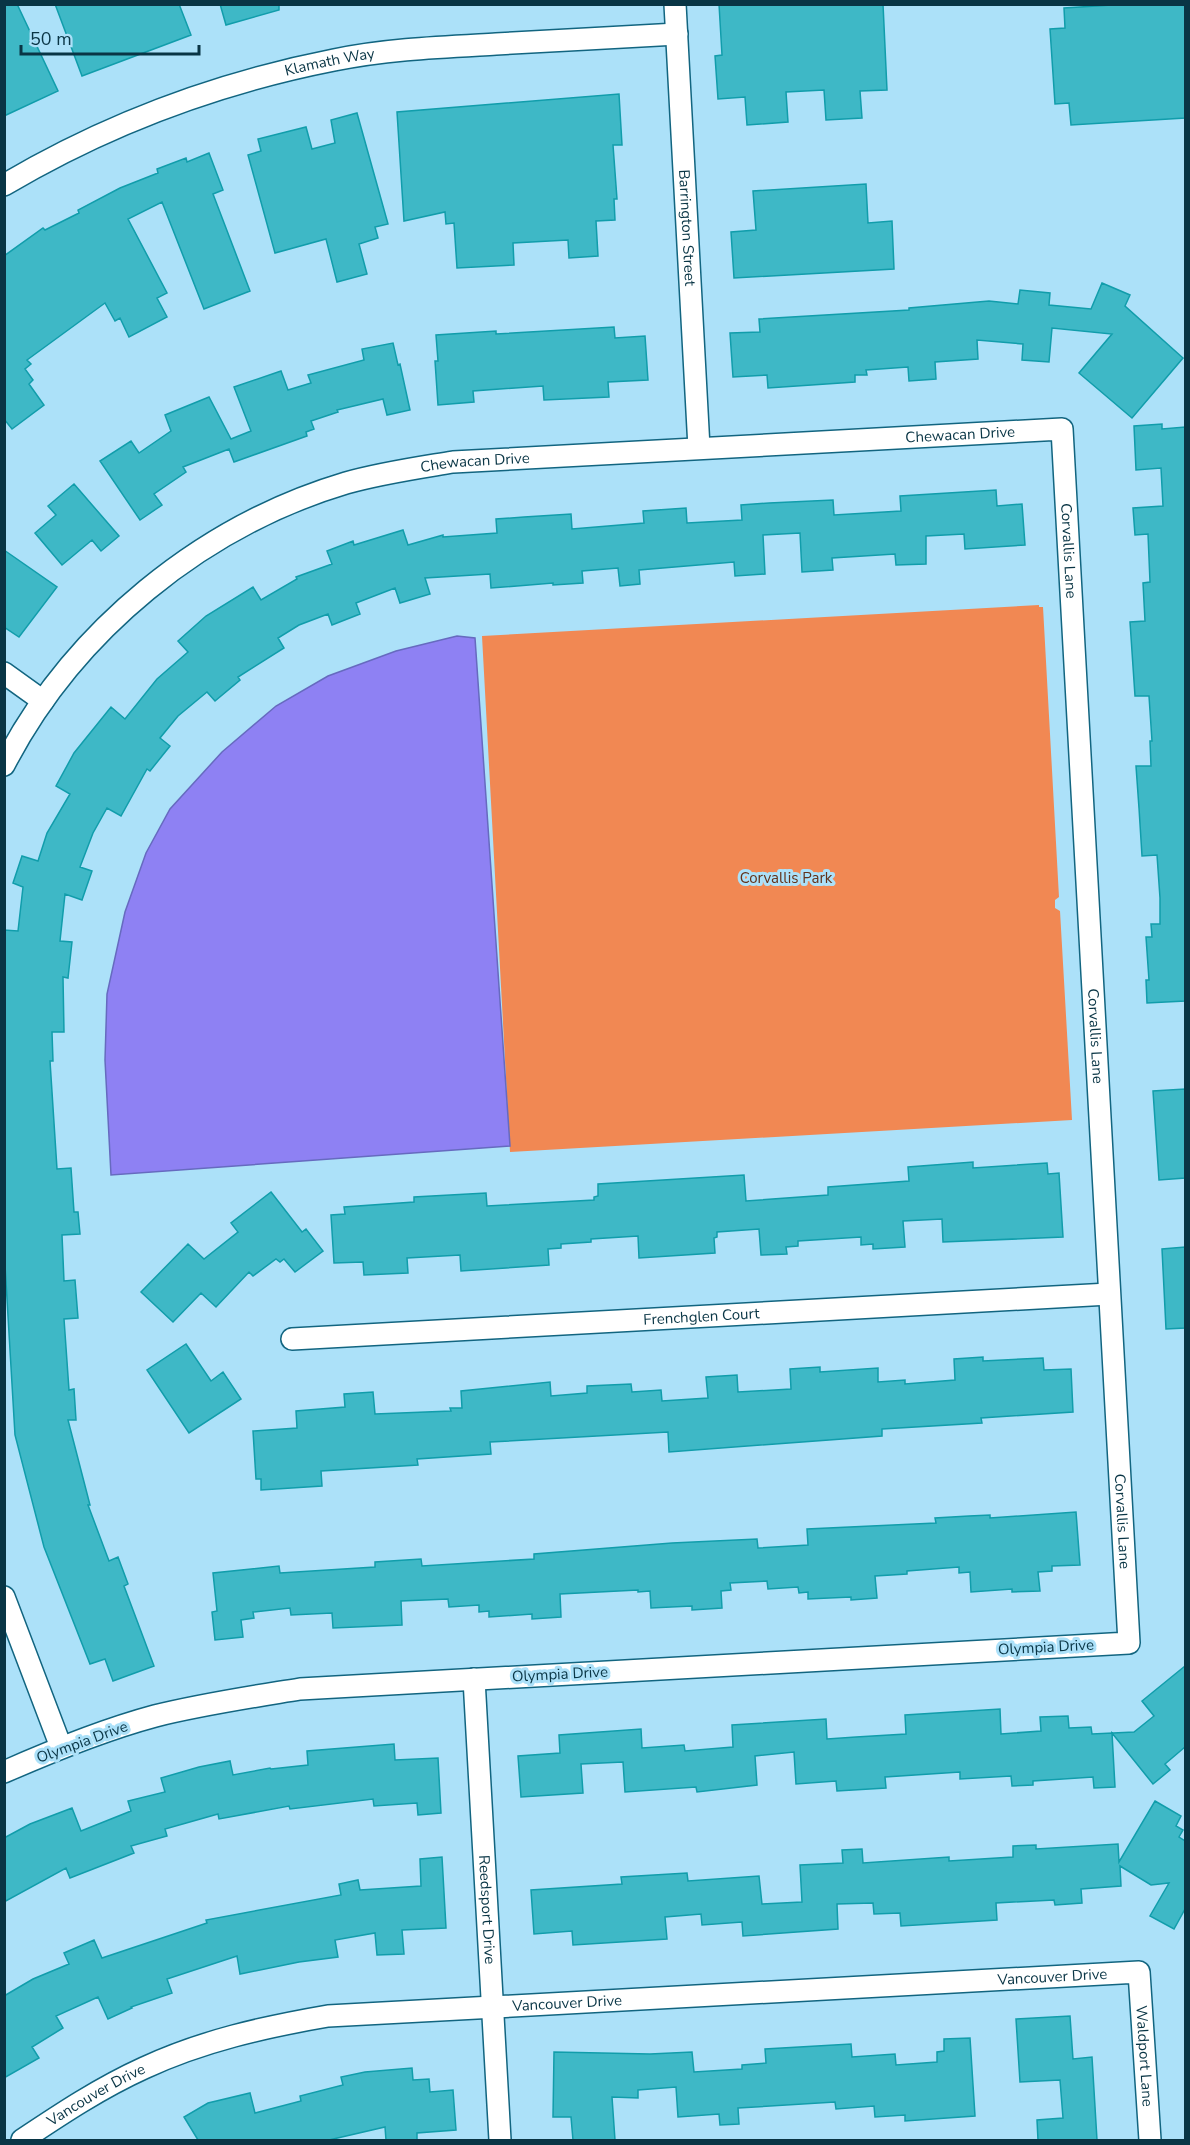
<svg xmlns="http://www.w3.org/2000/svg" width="1190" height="2145" viewBox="0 0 1190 2145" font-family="'Nunito Sans',sans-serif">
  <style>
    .green { fill: #f18853 }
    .water { fill: #8e81f3; stroke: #666abf; stroke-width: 1.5 }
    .building { fill: #3eb8c6; stroke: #119dab; stroke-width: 1.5 }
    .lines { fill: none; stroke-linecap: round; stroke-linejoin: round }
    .minor-casing { stroke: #126580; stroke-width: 24 }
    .minor { stroke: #fff; stroke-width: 21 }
    .labels { text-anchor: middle; stroke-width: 6; stroke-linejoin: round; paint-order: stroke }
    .street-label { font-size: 15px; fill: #093545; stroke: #ace1f9 }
    .park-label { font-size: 15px; fill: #62321a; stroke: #ace1f9 }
  </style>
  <rect width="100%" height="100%" fill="#ace1f9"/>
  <path class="green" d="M 1039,605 L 1039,607 L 1043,607 L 1059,897 L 1055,900 L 1055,908 L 1060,911 L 1072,1120 L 510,1152 L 482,636 Z"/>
  <path class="water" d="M 457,636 L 475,638 L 510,1146 L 111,1175 L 105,1060 L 107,994 L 125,912 L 146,853 L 170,809 L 222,752 L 276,706 L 328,676 L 396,651 Z"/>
  <path class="building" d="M 4,4 L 17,4 L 58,91 L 4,116 Z
    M 55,4 L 179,4 L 191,35 L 82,76 Z
    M 220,4 L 279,4 L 279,10 L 226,25 Z
    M 719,4 L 883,4 L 887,90 L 860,91 L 862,118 L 826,120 L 824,90 L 786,92 L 788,122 L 747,125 L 745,97 L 718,99 L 715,56 L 722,55 Z
    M 1128,4 L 1185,4 L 1185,118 L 1071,125 L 1069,103 L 1055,104 L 1050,29 L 1065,28 L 1064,8 Z
    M 619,94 L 622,145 L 613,145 L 617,199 L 614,199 L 615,220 L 596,221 L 598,256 L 569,258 L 568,240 L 513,243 L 514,265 L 457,268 L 454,223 L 446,224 L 445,212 L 404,221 L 397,112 Z
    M 357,113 L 388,224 L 375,227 L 378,238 L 359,244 L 367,274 L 337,282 L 326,239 L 275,253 L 248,155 L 261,151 L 258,139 L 306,127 L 312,149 L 335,143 L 331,120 Z
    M 209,153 L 223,190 L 213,194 L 250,291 L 204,309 L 162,202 L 128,219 L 167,293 L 157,298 L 167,317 L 129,337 L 120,318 L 115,321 L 105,303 L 27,360 L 31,364 L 25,369 L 33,380 L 29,384 L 44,405 L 12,429 L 4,419 L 4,256 L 43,228 L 45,230 L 79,213 L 78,210 L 120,188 L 158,173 L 157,169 L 186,158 L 187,162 Z
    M 866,184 L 868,223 L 892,221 L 894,269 L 734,278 L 731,232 L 756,230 L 753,191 Z
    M 1102,283 L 1130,295 L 1125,306 L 1183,358 L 1132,418 L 1079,373 L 1112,334 L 1052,328 L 1049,362 L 1022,360 L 1023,344 L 977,340 L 978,359 L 935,362 L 936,379 L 909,381 L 908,367 L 866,370 L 867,375 L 855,375 L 855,382 L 768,388 L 767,375 L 733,377 L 730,333 L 760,332 L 759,319 L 909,310 L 909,308 L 989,301 L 1018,304 L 1020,290 L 1050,293 L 1049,305 L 1091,309 Z
    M 614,327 L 615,338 L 645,336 L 648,380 L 608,382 L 609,397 L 544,400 L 543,386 L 473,391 L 474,402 L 438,405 L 435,361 L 438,361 L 436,335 L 496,331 L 496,334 Z
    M 393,343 L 398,365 L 400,364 L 410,410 L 387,415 L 383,399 L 337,410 L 338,412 L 311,421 L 314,429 L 306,432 L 307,436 L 234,462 L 229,449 L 183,467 L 186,472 L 154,494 L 162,505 L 140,520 L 100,461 L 131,441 L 139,453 L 171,431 L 165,415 L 209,397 L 231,439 L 251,431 L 234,387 L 281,371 L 288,390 L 311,383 L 308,375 L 364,360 L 362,349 Z
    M 1162,424 L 1162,429 L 1185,427 L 1185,1001 L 1147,1003 L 1146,980 L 1149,980 L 1146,937 L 1152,937 L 1151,924 L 1160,924 L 1160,898 L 1157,855 L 1142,856 L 1139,808 L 1136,766 L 1151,766 L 1150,741 L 1152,741 L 1149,696 L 1135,696 L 1130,622 L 1145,621 L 1143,583 L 1150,582 L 1148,534 L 1135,535 L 1133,508 L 1163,506 L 1161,468 L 1136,470 L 1134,426 Z
    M 74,484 L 119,536 L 101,551 L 92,540 L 62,565 L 35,533 L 56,515 L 48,506 Z
    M 996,490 L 997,506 L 1022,504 L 1025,545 L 965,549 L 964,534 L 926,536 L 926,564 L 896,565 L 895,554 L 832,558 L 833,570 L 802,572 L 800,533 L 763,535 L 765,574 L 735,576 L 734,562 L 639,570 L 640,584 L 620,586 L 618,568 L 582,571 L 583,583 L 553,585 L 553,583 L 491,588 L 490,574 L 425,578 L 430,594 L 400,603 L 395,588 L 356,603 L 360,614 L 332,625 L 328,614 L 299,625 L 278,638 L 284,648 L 238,677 L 240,680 L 215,701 L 207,692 L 178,716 L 160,738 L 170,746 L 150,771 L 147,769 L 121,816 L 107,808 L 93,833 L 80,867 L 92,871 L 82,900 L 65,894 L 60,941 L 72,942 L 68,978 L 63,977 L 64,1032 L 52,1032 L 53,1061 L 50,1061 L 57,1169 L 71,1168 L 74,1212 L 78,1212 L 80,1234 L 62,1235 L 64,1281 L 75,1280 L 78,1318 L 64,1319 L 69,1390 L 74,1389 L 76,1420 L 68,1420 L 90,1505 L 88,1505 L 109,1561 L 118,1557 L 128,1584 L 124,1586 L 154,1666 L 113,1681 L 105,1659 L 90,1664 L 44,1547 L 15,1435 L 4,1248 L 4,930 L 18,931 L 23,887 L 13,883 L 22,856 L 38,861 L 47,833 L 70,794 L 56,786 L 74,753 L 111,707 L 125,719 L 157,679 L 188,652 L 178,641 L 206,616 L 253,587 L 261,600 L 297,579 L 296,577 L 332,564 L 327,551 L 353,541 L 354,545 L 403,530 L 408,545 L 443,535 L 443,537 L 497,533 L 496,519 L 524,517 L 571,514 L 572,529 L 644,523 L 643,511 L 686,508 L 687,523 L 742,520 L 741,505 L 769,503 L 833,500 L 834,515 L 901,511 L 900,496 Z
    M 4,550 L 57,587 L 19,637 L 4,627 Z
    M 1185,1089 L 1185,1178 L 1159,1180 L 1153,1091 Z
    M 973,1162 L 973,1168 L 1047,1163 L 1048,1174 L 1059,1173 L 1063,1237 L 943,1242 L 942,1219 L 903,1221 L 905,1247 L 873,1249 L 873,1244 L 861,1245 L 861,1237 L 798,1241 L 798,1246 L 786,1247 L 787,1254 L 761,1255 L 759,1229 L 717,1232 L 717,1237 L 714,1238 L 715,1253 L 639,1258 L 638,1236 L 591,1239 L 591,1242 L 561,1244 L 561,1248 L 548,1249 L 549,1265 L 461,1271 L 460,1255 L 407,1258 L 408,1273 L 364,1275 L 363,1262 L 334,1263 L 331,1215 L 345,1214 L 344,1207 L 414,1202 L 414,1197 L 486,1193 L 487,1206 L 594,1200 L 594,1197 L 598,1196 L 598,1184 L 744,1175 L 746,1201 L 828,1195 L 828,1187 L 909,1181 L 908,1167 Z
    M 271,1192 L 302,1232 L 306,1229 L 323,1251 L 295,1272 L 284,1259 L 280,1262 L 276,1259 L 253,1276 L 249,1272 L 216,1307 L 201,1293 L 173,1322 L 141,1292 L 188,1244 L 204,1259 L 238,1232 L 231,1223 Z
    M 1185,1247 L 1185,1328 L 1166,1329 L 1162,1249 Z
    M 186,1344 L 211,1381 L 223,1372 L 241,1399 L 189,1433 L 147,1370 Z
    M 983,1357 L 983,1361 L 1043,1358 L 1044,1370 L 1071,1369 L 1073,1412 L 981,1418 L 982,1423 L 882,1429 L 882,1436 L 669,1452 L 668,1432 L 490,1442 L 491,1454 L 417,1459 L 418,1465 L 321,1471 L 322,1486 L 261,1490 L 261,1479 L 256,1479 L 253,1431 L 297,1428 L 296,1411 L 345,1407 L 344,1394 L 373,1392 L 375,1414 L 451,1411 L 450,1408 L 462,1408 L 461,1391 L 550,1382 L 551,1396 L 587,1393 L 587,1386 L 631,1384 L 632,1392 L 661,1390 L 662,1401 L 708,1398 L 706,1377 L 737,1375 L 738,1392 L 791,1389 L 790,1369 L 820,1367 L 820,1372 L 878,1368 L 878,1382 L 905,1380 L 905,1384 L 955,1380 L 954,1359 Z
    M 1076,1512 L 1080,1565 L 1052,1566 L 1052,1571 L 1038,1572 L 1040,1591 L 1012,1592 L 1012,1589 L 971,1592 L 970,1572 L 959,1573 L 959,1567 L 907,1571 L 907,1574 L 875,1576 L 877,1598 L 851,1600 L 851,1597 L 808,1599 L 808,1592 L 799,1593 L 798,1587 L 768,1589 L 767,1581 L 730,1583 L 731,1590 L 721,1591 L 722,1608 L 692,1610 L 692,1606 L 651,1608 L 650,1591 L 638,1592 L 638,1590 L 560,1594 L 561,1617 L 532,1619 L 532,1614 L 489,1617 L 489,1611 L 479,1612 L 479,1605 L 449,1607 L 448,1599 L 401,1601 L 402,1625 L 333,1628 L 332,1613 L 291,1615 L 290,1608 L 253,1612 L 254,1618 L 241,1620 L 243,1637 L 215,1640 L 212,1612 L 217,1611 L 213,1573 L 279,1566 L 280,1573 L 375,1567 L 375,1562 L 421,1559 L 422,1566 L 534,1559 L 534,1554 L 672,1543 L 757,1539 L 758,1548 L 808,1545 L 807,1529 L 936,1523 L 935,1518 L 969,1516 L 990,1515 L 990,1518 Z
    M 1185,1666 L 1185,1747 L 1165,1764 L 1170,1770 L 1153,1784 L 1112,1733 L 1115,1787 L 1094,1788 L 1093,1777 L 1033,1781 L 1033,1785 L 1012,1786 L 1011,1776 L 960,1779 L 960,1772 L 885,1777 L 886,1788 L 837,1791 L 836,1781 L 796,1784 L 794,1752 L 755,1756 L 757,1785 L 697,1792 L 696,1787 L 625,1792 L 623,1762 L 581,1764 L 583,1793 L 521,1797 L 518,1756 L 560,1753 L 559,1735 L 641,1729 L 642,1748 L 684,1745 L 685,1751 L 733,1747 L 732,1725 L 826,1719 L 827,1739 L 856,1737 L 906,1734 L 905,1715 L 1000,1709 L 1001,1734 L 1041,1731 L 1040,1717 L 1068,1716 L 1069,1728 L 1091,1727 L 1092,1734 L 1134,1732 L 1154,1716 L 1142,1701 Z
    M 394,1744 L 395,1760 L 438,1758 L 441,1813 L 418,1815 L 417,1803 L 374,1806 L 373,1799 L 290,1809 L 289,1806 L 219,1819 L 218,1814 L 165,1829 L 167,1836 L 131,1846 L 134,1853 L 70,1878 L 66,1868 L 4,1902 L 4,1838 L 30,1824 L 72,1808 L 81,1831 L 131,1811 L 128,1801 L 165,1792 L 161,1778 L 199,1767 L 230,1761 L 233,1775 L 270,1768 L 271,1769 L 308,1765 L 307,1751 Z
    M 1155,1801 L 1181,1816 L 1176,1826 L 1183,1830 L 1179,1837 L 1185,1841 L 1185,1909 L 1174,1929 L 1150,1916 L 1169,1883 L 1151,1885 L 1120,1866 L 1121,1886 L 1081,1889 L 1082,1903 L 1055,1905 L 1054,1900 L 996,1903 L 997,1920 L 901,1926 L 900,1913 L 874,1914 L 873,1903 L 837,1904 L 838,1929 L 743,1936 L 742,1922 L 702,1925 L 701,1914 L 665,1917 L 667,1939 L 573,1945 L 572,1931 L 534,1934 L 531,1890 L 622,1884 L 621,1877 L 687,1873 L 688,1881 L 759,1876 L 762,1904 L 802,1902 L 800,1865 L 843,1863 L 842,1850 L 862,1849 L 863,1863 L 949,1857 L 949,1861 L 1013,1857 L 1013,1846 L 1036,1845 L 1036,1849 L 1118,1844 L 1119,1862 Z
    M 442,1857 L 446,1928 L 402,1930 L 404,1954 L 377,1955 L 375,1933 L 335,1940 L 338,1957 L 299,1962 L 240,1974 L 237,1956 L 167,1979 L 172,1993 L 131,2007 L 132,2008 L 108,2019 L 98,1997 L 56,2016 L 63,2028 L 32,2047 L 39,2058 L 4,2078 L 4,1996 L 33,1979 L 69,1964 L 64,1953 L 94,1940 L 102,1958 L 207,1923 L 206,1920 L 341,1895 L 339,1884 L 358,1880 L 360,1890 L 421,1886 L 420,1859 Z
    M 1070,2016 L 1073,2059 L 1092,2057 L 1097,2140 L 1038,2140 L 1037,2120 L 1063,2118 L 1060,2080 L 1020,2082 L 1016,2019 Z
    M 970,2038 L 975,2116 L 905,2121 L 905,2115 L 875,2117 L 874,2106 L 836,2109 L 835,2102 L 738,2108 L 739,2124 L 720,2125 L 719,2114 L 678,2117 L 676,2087 L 638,2090 L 638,2098 L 612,2097 L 615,2140 L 573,2140 L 571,2117 L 553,2117 L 554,2052 L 650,2054 L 692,2052 L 694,2072 L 742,2069 L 742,2065 L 766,2063 L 765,2049 L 851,2044 L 852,2057 L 895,2054 L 896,2065 L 937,2062 L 937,2052 L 944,2051 L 944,2039 Z
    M 412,2068 L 413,2080 L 429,2079 L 430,2092 L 453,2090 L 456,2130 L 417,2133 L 417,2140 L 386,2140 L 385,2127 L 329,2140 L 198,2140 L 184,2117 L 208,2103 L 250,2093 L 255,2113 L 301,2101 L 300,2096 L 343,2085 L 341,2077 L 365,2072 Z"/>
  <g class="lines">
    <defs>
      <g id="minor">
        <path id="s1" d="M 675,4 L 699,448"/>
        <path id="s2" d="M 4,185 C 107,124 217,83 334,60 C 387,49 442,47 496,44 C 556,41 617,37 677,34"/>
        <path d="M 4,673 L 43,701"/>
        <path id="s3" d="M 4,765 C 73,631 202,526 346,483 C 381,473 417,468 453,462 L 1062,429 L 1129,1643 L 300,1689 C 251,1697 203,1704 155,1716 C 103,1730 54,1750 4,1772"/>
        <path id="s4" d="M 292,1339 L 1109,1294"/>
        <path d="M 4,1597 L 61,1747"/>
        <path id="s5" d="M 474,1679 L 500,2140"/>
        <path id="s6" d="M 22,2140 C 61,2114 100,2088 144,2068 C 202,2041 264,2027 328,2016 L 1139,1972 L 1150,2140"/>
      </g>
    </defs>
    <use href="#minor" class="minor-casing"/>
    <use href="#minor" class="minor"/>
  </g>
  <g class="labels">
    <g class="street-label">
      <text dy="5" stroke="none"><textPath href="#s2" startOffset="350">Klamath Way</textPath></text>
      <text dy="5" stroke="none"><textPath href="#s1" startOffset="224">Barrington Street</textPath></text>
      <text dy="5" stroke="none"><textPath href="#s3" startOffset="1072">Chewacan Drive</textPath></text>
      <text dy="5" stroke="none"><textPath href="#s3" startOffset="586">Chewacan Drive</textPath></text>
      <text dy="5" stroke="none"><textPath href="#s3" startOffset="1296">Corvallis Lane</textPath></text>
      <text dy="5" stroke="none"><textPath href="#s3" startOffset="1782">Corvallis Lane</textPath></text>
      <text dy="5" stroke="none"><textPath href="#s4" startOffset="410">Frenchglen Court</textPath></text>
      <text dy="5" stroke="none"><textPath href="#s3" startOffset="2268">Corvallis Lane</textPath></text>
      <text transform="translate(1046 1647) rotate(-3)" y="5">Olympia Drive</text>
      <text transform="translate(560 1674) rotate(-3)" y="5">Olympia Drive</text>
      <text transform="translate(82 1742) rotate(-20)" y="5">Olympia Drive</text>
      <text dy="5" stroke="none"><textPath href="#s5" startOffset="231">Reedsport Drive</textPath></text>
      <text dy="5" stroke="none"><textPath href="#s6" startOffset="1059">Vancouver Drive</textPath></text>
      <text dy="5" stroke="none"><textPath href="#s6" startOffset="573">Vancouver Drive</textPath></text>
      <text dy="5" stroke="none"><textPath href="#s6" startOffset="1230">Waldport Lane</textPath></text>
      <text dy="5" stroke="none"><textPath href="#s6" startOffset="87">Vancouver Drive</textPath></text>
    </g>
    <g class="park-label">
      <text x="786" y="883">Corvallis Park</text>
    </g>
  </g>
  <rect width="1190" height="2145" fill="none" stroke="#093545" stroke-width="12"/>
  <path d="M21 45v9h178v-9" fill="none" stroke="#093545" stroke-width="3"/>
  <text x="30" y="45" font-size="18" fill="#093545" stroke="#ace1f9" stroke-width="4.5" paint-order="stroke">50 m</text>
</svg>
